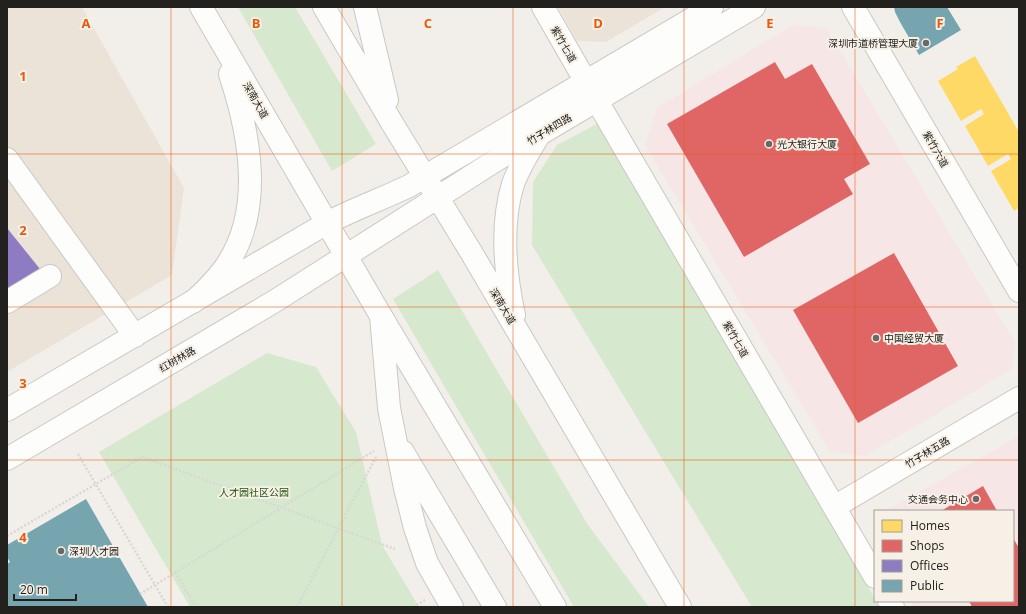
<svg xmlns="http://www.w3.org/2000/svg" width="1026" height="614" viewBox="0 0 1026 614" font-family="'Open Sans','Noto Sans SC',sans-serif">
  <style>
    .commercial { fill: #f6e6e6 }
    .built { fill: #ebe3d8 }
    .green { fill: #d6e8cd }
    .homes { fill: #ffd966 }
    .shops { fill: #e06666 }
    .offices { fill: #8e7cc3 }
    .public { fill: #76a5af }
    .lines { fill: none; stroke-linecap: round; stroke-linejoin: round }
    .minor-casing { stroke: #cac8c4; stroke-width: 24 }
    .major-casing { stroke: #cac8c4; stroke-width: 24 }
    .path { stroke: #d8d7d6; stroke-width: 2.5; stroke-dasharray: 2 2; stroke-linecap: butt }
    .minor { stroke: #fdfdfc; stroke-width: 22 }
    .major { stroke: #fdfdfc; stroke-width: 22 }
    .path-bridge { stroke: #d8d7d6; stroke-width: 2.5; stroke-dasharray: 2 2; stroke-linecap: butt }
    .grid { fill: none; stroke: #e8590c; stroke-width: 1; stroke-opacity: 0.55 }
    .poi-dot { fill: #6b6965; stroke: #f6f0e6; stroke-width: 1.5 }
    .labels { text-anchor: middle; stroke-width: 4; stroke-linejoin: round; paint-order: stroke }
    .poi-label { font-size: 10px; fill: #23211e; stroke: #f6f0e6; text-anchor: start }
    .street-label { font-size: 10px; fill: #23211e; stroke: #f6f0e6 }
    .park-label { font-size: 10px; fill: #225611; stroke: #f6f0e6 }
    .grid-label { font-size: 13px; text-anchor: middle; font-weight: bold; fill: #e8590c; stroke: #f6f0e6; stroke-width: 4; stroke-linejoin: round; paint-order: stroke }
  </style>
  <rect width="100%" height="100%" fill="#f2efea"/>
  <path class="commercial" d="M 793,25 L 827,29 L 1015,343 L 1012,369 L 865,456 L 830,451 L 645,145 L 657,108 Z
    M 1019,436 L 1019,607 L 915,607 L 911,601 L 1013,601 L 1013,511 L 889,511 L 889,509 Z"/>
  <path class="built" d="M 7,7 L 82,7 L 184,188 L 172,275 L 7,372 Z
    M 558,7 L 665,7 L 606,42 L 577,41 Z"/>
  <path class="green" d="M 238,7 L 295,7 L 376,144 L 332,171 Z
    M 597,124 L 875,599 L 875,601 L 876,601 L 880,607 L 752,607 L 532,245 L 533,182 L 557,145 Z
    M 438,270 L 588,525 L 649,607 L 574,607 L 393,299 Z
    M 267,353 L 316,367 L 356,432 L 382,545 L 419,607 L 190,607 L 99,452 Z"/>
  <path class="homes" d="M 975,56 L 1019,132 L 1019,208 L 1014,211 L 991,171 L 1011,159 L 1008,154 L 988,166 L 965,126 L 984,114 L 981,109 L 961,121 L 938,81 L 958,69 L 956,67 Z"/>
  <path class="shops" d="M 775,62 L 785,79 L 812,64 L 870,164 L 844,179 L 853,194 L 744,257 L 667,124 Z
    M 894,253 L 958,366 L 858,423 L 793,310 Z
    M 983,486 L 997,511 L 941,511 Z
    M 1013,538 L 1019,548 L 1019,607 L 972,607 L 969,601 L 1013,601 Z"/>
  <path class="offices" d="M 7,228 L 40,269 L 7,289 Z"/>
  <path class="public" d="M 894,7 L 947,7 L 961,30 L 919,55 L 900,22 L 895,12 Z
    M 86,499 L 148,607 L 7,607 L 7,564 L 10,562 L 7,557 L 7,545 Z"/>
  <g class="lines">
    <defs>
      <path id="minor" d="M 543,7 L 586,82
        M 853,7 L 1019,291
        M 597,101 L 875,577
        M 7,159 L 135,336
        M 7,302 L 50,276
        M 381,316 L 389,408 L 405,488 L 415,528 L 427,563 L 452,607
        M 7,410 L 327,223 C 354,209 382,199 409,186 L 712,7
        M 403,452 L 495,607
        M 7,459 L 275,301 L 498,159 L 754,7
        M 834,507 L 1019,398
        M 889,601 L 893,607"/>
      <path id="major" d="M 201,7 L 381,316 L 555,607
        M 324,7 L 392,123 L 471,252 L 680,607
        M 365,7 L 387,100
        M 193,302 C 204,292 215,281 224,269 C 265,212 250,135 230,74
        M 514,315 C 505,273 500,226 513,184 C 519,167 530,150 539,135"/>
    </defs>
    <use href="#minor" class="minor-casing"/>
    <use href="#major" class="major-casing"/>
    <path class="path" d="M 78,454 L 168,607
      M 7,536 L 142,457 L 395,549
      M 175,572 L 196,607
      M 168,577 L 374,451
      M 297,607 L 376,457
      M 413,607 L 425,600"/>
    <use href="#minor" class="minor"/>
    <use href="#major" class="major"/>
    <path class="path-bridge" d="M 140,594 L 168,577"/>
  </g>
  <path class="grid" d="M 171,7 L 171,607M 342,7 L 342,607M 513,7 L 513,607M 684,7 L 684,607M 855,7 L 855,607M 7,154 L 1019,154M 7,307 L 1019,307M 7,460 L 1019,460"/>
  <g class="poi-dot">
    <circle cx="926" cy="43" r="4"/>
    <circle cx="769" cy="144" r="4"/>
    <circle cx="876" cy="338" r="4"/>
    <circle cx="976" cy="499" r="4"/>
    <circle cx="61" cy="551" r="4"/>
  </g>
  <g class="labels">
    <g class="poi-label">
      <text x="918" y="47" text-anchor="end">深圳市道桥管理大厦</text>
      <text x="777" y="148">光大银行大厦</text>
      <text x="884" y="342">中国经贸大厦</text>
      <text x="968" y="503" text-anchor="end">交通会务中心</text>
      <text x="69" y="555">深圳人才园</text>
    </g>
    <g class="street-label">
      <text transform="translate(564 44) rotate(60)" y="4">紫竹七道</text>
      <text transform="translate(256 100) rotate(60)" y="4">深南大道</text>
      <text transform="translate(549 129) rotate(-31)" y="4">竹子林四路</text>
      <text transform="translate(936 149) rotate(60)" y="4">紫竹六道</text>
      <text transform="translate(503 306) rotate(59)" y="4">深南大道</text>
      <text transform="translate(736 339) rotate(60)" y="4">紫竹七道</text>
      <text transform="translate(177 359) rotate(-30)" y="4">红树林路</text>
      <text transform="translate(927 452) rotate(-31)" y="4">竹子林五路</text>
    </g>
    <g class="park-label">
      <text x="254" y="496">人才园社区公园</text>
    </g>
  </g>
  <g class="grid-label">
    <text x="86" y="28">A</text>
    <text x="256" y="28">B</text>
    <text x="428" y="28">C</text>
    <text x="598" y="28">D</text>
    <text x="770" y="28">E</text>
    <text x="940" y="28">F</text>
    <text x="23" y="81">1</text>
    <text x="23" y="235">2</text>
    <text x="23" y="388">3</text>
    <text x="23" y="542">4</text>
  </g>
  <rect width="1026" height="614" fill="none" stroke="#23211e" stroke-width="16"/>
  <rect x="874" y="510" width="140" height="92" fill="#f6f0e6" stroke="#a29d96"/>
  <rect x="882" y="520" width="20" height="12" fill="#ffd966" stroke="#a29d96"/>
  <text x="910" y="530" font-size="12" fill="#23211e">Homes</text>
  <rect x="882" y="540" width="20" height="12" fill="#e06666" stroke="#a29d96"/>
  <text x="910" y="550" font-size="12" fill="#23211e">Shops</text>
  <rect x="882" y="560" width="20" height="12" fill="#8e7cc3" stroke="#a29d96"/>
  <text x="910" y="570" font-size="12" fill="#23211e">Offices</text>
  <rect x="882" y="580" width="20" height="12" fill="#76a5af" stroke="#a29d96"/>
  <text x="910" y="590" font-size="12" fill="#23211e">Public</text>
  <path d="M14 594v6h62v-6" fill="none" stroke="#23211e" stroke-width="2"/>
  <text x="20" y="594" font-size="12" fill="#23211e" stroke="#f6f0e6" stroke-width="3" paint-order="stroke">20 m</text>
</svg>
